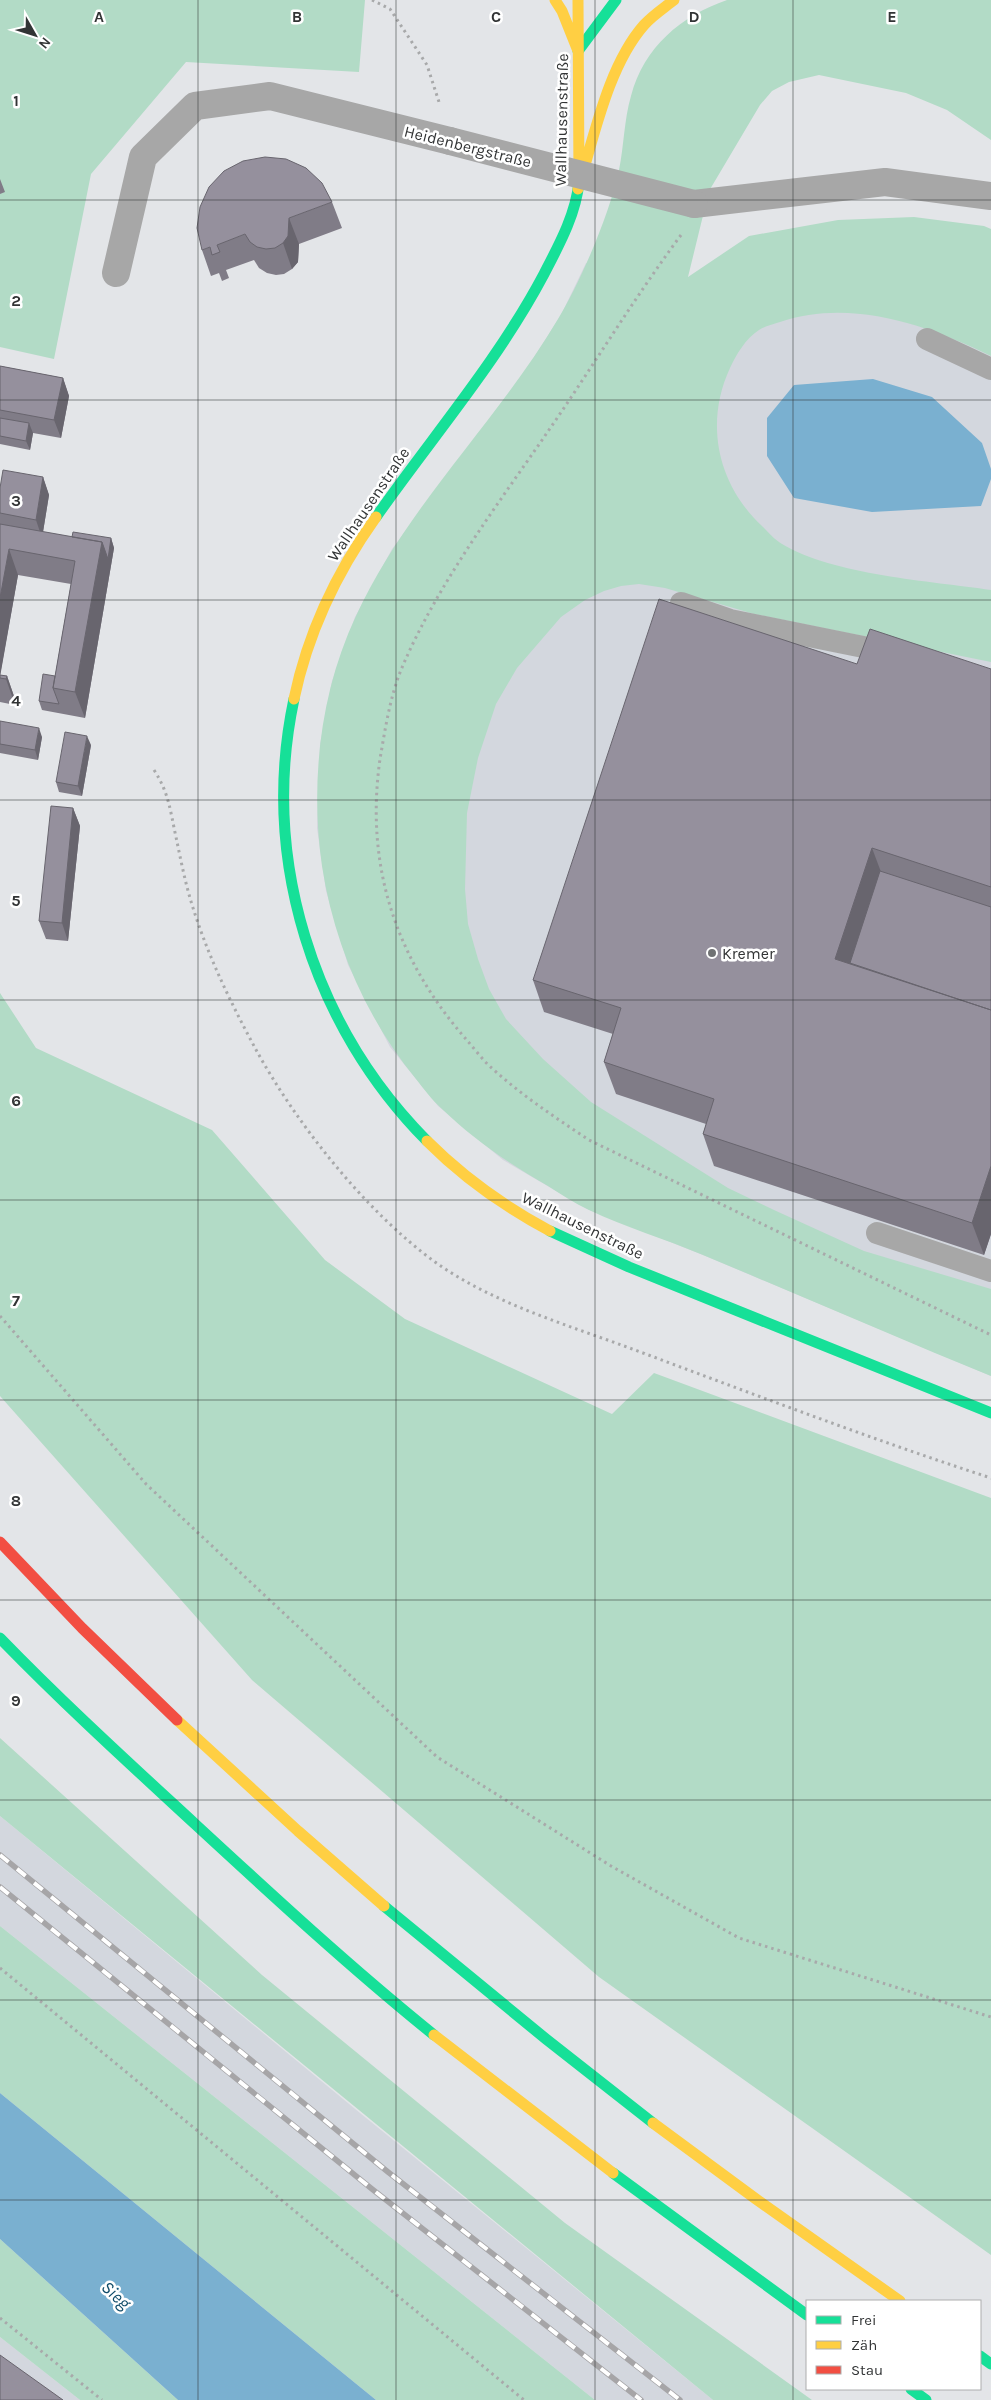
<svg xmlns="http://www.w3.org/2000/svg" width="991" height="2400" viewBox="0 0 991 2400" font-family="Karla,sans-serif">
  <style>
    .built { fill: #d3d7de }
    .green { fill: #b2dbc6 }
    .water { fill: #7ab0d0 }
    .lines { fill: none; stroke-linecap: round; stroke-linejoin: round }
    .path { stroke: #a8a9aa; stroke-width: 3; stroke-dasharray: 2.5 4; stroke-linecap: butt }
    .lane { stroke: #a7a7a7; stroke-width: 22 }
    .street { stroke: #a7a7a7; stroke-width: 28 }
    .fast { stroke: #16e098; stroke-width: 11 }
    .slow { stroke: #ffcf43; stroke-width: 11 }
    .jam { stroke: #f24e42; stroke-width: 11 }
    .rail-casing { stroke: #a6a5a7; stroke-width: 5.5 }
    .rail { stroke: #fff; stroke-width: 4; stroke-dasharray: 11; stroke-linecap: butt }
    .street-bridge { stroke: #a7a7a7; stroke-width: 28 }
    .wall { fill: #807c87 }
    .shaded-wall { fill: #68656e }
    .building { fill: #95909d; stroke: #68656e }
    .grid { fill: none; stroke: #323435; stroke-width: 1; stroke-opacity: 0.55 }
    .poi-dot { fill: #707274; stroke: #fff; stroke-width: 2 }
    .labels { text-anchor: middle; stroke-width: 5; stroke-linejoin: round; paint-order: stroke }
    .street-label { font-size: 16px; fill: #323435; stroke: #fff }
    .poi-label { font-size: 16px; fill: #323435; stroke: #fff; text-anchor: start }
    .water-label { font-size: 18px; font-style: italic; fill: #0f4c6a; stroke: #fff }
    .grid-label { font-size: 16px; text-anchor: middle; font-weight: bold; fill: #323435; stroke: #fff; stroke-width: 5; stroke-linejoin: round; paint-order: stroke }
  </style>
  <rect width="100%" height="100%" fill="#e3e5e8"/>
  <path class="built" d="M 586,263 L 991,323 L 991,1376 L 703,1255 L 587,1209 L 503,1160 L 438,1106 L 390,1047 L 348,965 L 326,891 L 317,828 L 320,744 L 332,681 L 355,617 L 392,549 L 526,370 L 561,315 Z
    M 0,1816 L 360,2113 L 713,2400 L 595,2400 L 0,1926 Z
    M 0,2337 L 80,2400 L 0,2400 Z"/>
  <path class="green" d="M 0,0 L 365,0 L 359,72 L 186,62 L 91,174 L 54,359 L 0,347 Z
    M 727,0 L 991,0 L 991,140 L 947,110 L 906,93 L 819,75 L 789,82 L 772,91 L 760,105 L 709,191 L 688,277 L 749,236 L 838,220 L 914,217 L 984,226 L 991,229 L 991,356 C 927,325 851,298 780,322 C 774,324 765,326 759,330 C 746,338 736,355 730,368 C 704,424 718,485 762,526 C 768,532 775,540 782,544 C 833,575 931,581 991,590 L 991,662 L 754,614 L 665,588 L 639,584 L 621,586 L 604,591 L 585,600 L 561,617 L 517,668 L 496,704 L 478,758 L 467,813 L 465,889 L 468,924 L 478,959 L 489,989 L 506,1019 L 543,1059 L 591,1102 L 728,1188 L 774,1210 L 864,1251 L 991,1289 L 991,1376 C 895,1337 799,1295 703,1255 C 665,1239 625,1227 589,1210 C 574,1203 561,1194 548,1186 C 509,1164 473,1139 441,1108 C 432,1100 424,1089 416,1079 C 366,1018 334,944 322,866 C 310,783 320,692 356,616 C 406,507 497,422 558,319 C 581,281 610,213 619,170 C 624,146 624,120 631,96 C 644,47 681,16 727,0 Z
    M 0,993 L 36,1048 L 212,1130 L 325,1260 L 405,1319 L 612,1414 L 654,1373 L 991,1498 L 991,2255 L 599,1977 L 252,1680 L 0,1396 Z
    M 0,1738 L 262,1975 L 565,2223 L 812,2400 L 713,2400 L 0,1816 Z
    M 0,1926 L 595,2400 L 376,2400 L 0,2093 Z
    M 0,2239 L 178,2400 L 80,2400 L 0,2337 Z"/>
  <path class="water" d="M 873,379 L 932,397 L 982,443 L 991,469 L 991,479 L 981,506 L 872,512 L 794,498 L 767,456 L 767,418 L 794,385 Z
    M 0,2093 L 376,2400 L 178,2400 L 0,2239 Z"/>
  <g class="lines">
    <path class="path" d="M 372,0 L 390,9 L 427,65 L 439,102
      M 681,235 C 635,297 595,363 551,427 C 499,503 437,584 401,670 C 390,697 385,730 380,759 C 365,865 395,957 465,1038 C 474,1048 483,1061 494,1070 C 524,1097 556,1118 589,1140 L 991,1335
      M 154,770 C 169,793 170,810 176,837 C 181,861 186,887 194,911 C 209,958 231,1003 254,1046 C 295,1122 365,1211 435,1262 C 494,1304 568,1325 635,1350 C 753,1394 871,1439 991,1478
      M 0,1316 L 146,1484 L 437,1757 L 611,1866 L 739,1938 L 991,2017
      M 0,1968 L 524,2400
      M 0,2318 L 102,2400"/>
    <path class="lane" d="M 927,339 L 991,369
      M 681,603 L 730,620 L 893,653
      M 877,1233 L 991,1271"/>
    <path class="street" d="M 694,204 L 885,182 L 991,196
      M 116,273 L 143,157 L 195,106 L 270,96 L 450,141"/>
    <path class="fast" d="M 578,51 L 616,0
      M 376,517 C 433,436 498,361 544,274 C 559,245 576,214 579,182
      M 294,699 C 260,859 313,1026 427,1141
      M 550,1231 L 629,1267 L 991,1413
      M 0,1638 C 63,1703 129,1763 195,1824 C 273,1896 351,1968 434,2035
      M 384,1906 L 546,2039 L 653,2123
      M 613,2173 L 807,2315
      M 980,2356 L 991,2364
      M 911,2389 L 926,2400"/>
    <path class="slow" d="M 555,0 L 562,11 L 578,51
      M 578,0 L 579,182
      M 578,189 C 594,137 608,66 644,25 C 653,15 664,8 674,0
      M 294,699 C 308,632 336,573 376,517
      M 427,1141 C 463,1177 505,1207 550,1231
      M 177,1720 L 298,1831 L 384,1906
      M 434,2035 L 613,2173
      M 653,2123 L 756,2199 L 900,2301"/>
    <path class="jam" d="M 0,1542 L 82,1628 L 177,1720"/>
    <defs>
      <path id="rail" d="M 0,1855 L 388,2172 L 680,2400
        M 0,1887 L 372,2189 L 641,2400"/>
    </defs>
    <use href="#rail" class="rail-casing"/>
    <use href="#rail" class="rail"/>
    <path class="street-bridge" d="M 450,141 L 694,204"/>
  </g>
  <path class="wall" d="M 0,179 L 5,192 L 0,194 Z
    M 332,202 L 342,228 L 299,244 L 298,262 L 292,269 L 284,274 L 276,275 L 267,273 L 259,268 L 254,260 L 226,270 L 229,278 L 222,281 L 219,273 L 211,276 L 202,250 Z
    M 0,366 L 63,378 L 69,396 L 61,438 L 33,433 L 30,450 L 0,444 Z
    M 43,477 L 49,495 L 43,532 L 72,537 L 111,538 L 114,548 L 85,718 L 42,710 L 39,701 L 55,676 L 71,584 L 18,575 L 0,675 L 7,676 L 16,702 L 15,705 L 0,702 L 0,488 Z
    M 991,669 L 991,1234 L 984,1255 L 714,1166 L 703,1134 L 706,1124 L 616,1094 L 604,1062 L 613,1034 L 544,1012 L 533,980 Z
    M 0,721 L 42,737 L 38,760 L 0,753 Z
    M 91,745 L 82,796 L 59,792 L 56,782 Z
    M 73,808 L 80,826 L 68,941 L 46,939 L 39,921 Z"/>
  <path class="shaded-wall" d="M 289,218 L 299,244 L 298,262 L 292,269 L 283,243 Z
    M 63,378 L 69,396 L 61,438 L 54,420 Z
    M 29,423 L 33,433 L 30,450 L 26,441 Z
    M 43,477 L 49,495 L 42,538 L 36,520 Z
    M 111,538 L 114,548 L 85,718 L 75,692 L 102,542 Z
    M 9,549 L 18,575 L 0,677 L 0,598 Z
    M 7,676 L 16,702 L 15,705 L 6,679 Z
    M 39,728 L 42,737 L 38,760 L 35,750 Z
    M 87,736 L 91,745 L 82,796 L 78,786 Z
    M 73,808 L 80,826 L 68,941 L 62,923 Z
    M 872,848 L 884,880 L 844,981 L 835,959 Z
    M 991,1166 L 991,1234 L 984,1255 L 972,1223 Z"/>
  <path class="building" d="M 265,157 L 286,159 L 306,168 L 322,183 L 332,202 L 289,218 L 288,236 L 283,243 L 275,248 L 266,249 L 257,247 L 250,242 L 245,234 L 217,245 L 220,252 L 212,255 L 210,247 L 202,250 L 197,228 L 200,207 L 209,187 L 224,171 L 243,161 Z
    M 0,366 L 63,378 L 54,420 L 0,410 Z
    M 0,418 L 29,423 L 26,441 L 0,436 Z
    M 3,470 L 43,477 L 36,520 L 0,513 L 0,488 Z
    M 0,524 L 102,542 L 75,692 L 53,688 L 75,561 L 9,549 L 0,598 Z
    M 73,532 L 111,538 L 108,559 L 102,542 L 72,537 Z
    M 659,599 L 857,664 L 870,629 L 991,669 L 991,887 L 872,848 L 835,959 L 991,1010 L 991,1166 L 972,1223 L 703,1134 L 714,1099 L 604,1062 L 621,1008 L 533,980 Z
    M 43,674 L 55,676 L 53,688 L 59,704 L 39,701 Z
    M 0,675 L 7,676 L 6,679 L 0,678 Z
    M 0,721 L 39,728 L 35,750 L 0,744 Z
    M 65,732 L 87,736 L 78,786 L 56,782 Z
    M 51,806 L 73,808 L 62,923 L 39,921 Z
    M 880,871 L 991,907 L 991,1010 L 850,963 Z
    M 0,2355 L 63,2400 L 0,2400 Z"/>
  <path class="grid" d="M 198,0 L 198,2400M 396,0 L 396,2400M 595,0 L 595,2400M 793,0 L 793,2400M 0,200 L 991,200M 0,400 L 991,400M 0,600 L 991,600M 0,800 L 991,800M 0,1000 L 991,1000M 0,1200 L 991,1200M 0,1400 L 991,1400M 0,1600 L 991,1600M 0,1800 L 991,1800M 0,2000 L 991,2000M 0,2200 L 991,2200"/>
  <circle class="poi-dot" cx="712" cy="953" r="5"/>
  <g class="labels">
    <g class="street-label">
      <text transform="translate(561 120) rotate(-89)" y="6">Wallhausenstraße</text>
      <text transform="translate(468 146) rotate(14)" y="6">Heidenbergstraße</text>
      <text transform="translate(368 504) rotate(-56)" y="6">Wallhausenstraße</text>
      <text transform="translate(583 1225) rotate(26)" y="6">Wallhausenstraße</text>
    </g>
    <g class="poi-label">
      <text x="722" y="959">Kremer</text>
    </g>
    <g class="water-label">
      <text transform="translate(116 2295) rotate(43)" y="6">Sieg</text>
    </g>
  </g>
  <g class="grid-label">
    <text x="99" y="22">A</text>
    <text x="297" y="22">B</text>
    <text x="496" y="22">C</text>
    <text x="694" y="22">D</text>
    <text x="892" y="22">E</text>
    <text x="16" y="106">1</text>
    <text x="16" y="306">2</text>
    <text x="16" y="506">3</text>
    <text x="16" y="706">4</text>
    <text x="16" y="906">5</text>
    <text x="16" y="1106">6</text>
    <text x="16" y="1306">7</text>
    <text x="16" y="1506">8</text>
    <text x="16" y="1706">9</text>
  </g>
  <rect x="806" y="2300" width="175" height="90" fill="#ffffff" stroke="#adaeae"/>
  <rect x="816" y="2316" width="25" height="8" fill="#16e098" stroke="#adaeae"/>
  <text x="851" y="2325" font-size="15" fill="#323435">Frei</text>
  <rect x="816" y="2341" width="25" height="8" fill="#ffcf43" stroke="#adaeae"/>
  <text x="851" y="2350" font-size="15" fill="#323435">Zäh</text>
  <rect x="816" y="2366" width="25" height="8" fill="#f24e42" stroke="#adaeae"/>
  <text x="851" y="2375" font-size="15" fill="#323435">Stau</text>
  <g transform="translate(35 35) rotate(129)" stroke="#ffffff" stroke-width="4" paint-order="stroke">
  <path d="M0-4L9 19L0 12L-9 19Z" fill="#323435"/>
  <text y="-8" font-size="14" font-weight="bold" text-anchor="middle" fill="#323435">N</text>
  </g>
</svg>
